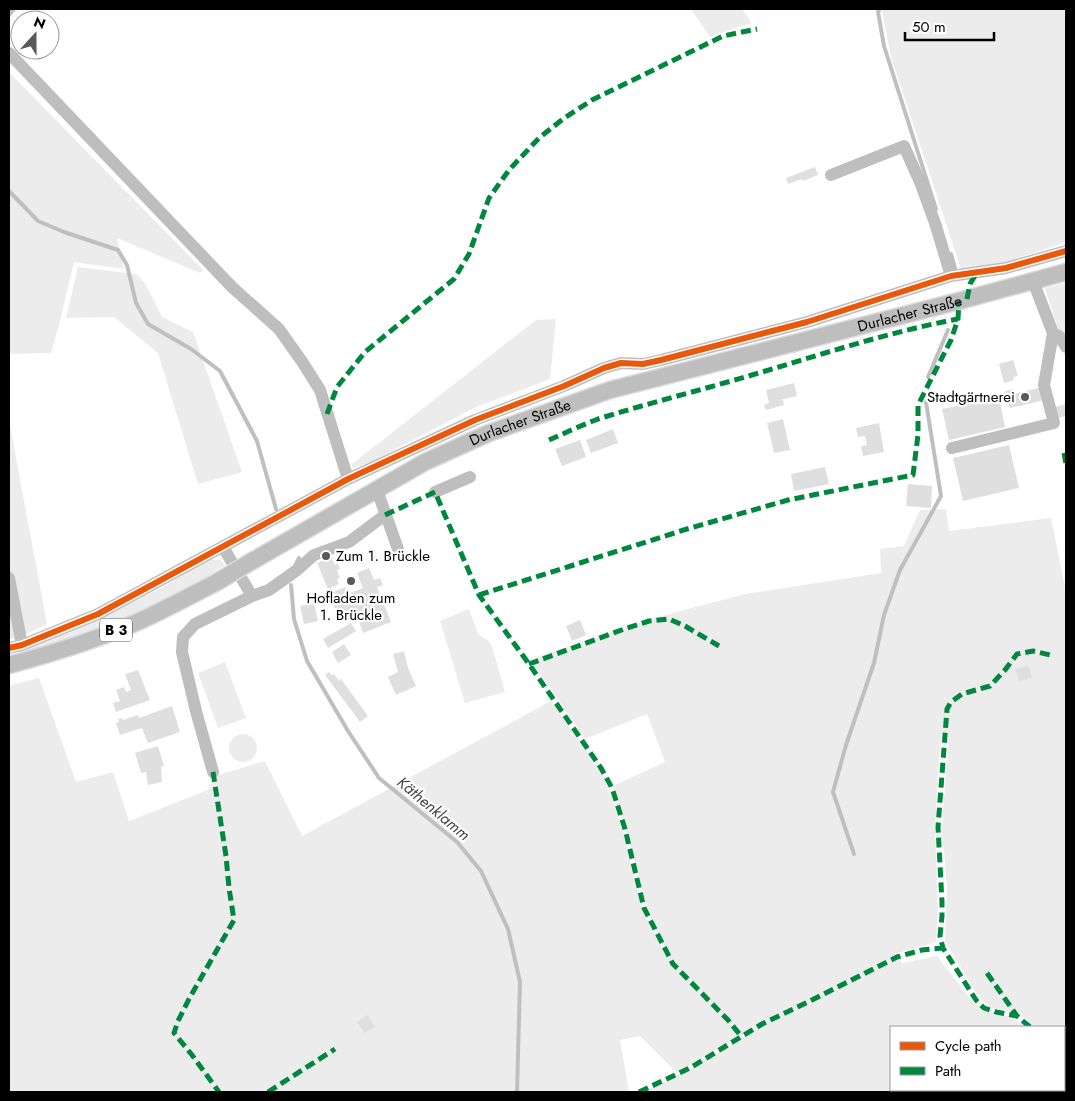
<svg xmlns="http://www.w3.org/2000/svg" width="1075" height="1101" viewBox="0 0 1075 1101" font-family="Jost,sans-serif">
  <style>
    .green { fill: #ececec }
    .lines { fill: none; stroke-linecap: round; stroke-linejoin: round }
    .stream { stroke: #bfbfbf; stroke-width: 4 }
    .building { fill: #dfdfdf }
    .major-casing { stroke: #dbdbdb; stroke-width: 19 }
    .minor { stroke: #bebebe; stroke-width: 12 }
    .major { stroke: #bebebe; stroke-width: 16 }
    .major-bridge-casing { stroke: #dbdbdb; stroke-width: 19; stroke-linecap: butt }
    .major-bridge { stroke: #bebebe; stroke-width: 16 }
    .quiet { stroke: #00873e; stroke-width: 5; stroke-dasharray: 10 5; stroke-linecap: butt }
    .cycleway-casing { stroke: #fff; stroke-width: 9 }
    .cycleway { stroke: #e8590c; stroke-width: 6 }
    .poi-dot { fill: #595959; stroke: #fff; stroke-width: 2 }
    .labels { text-anchor: middle; stroke-width: 4.5; stroke-linejoin: round; paint-order: stroke }
    .shield { fill: #fff; stroke: #4c4c4c; stroke-width: 1 }
    .shield-label { font-size: 14px; font-weight: bold; fill: #000 }
    .street-label { font-size: 15px; fill: #000; stroke: #fff }
    .poi-label { font-size: 15px; fill: #000; stroke: #fff; text-anchor: end }
    .water-label { font-size: 16px; font-style: italic; fill: #444; stroke: #fff }
  </style>
  <rect width="100%" height="100%" fill="#fff"/>
  <path class="green" d="M 691,9 L 742,9 L 752,23 L 732,29 L 710,37 Z
    M 884,9 L 1066,9 L 1066,242 L 1001,264 L 961,269 L 891,57 L 882,12 Z
    M 9,72 L 203,270 L 200,273 L 117,238 L 124,269 L 74,262 L 59,325 L 51,353 L 9,354 Z
    M 78,267 L 136,274 L 145,283 L 162,317 L 193,332 L 242,472 L 198,484 L 158,353 L 114,317 L 66,318 Z
    M 1066,283 L 1066,342 L 1059,332 L 1045,288 Z
    M 556,319 L 550,379 L 476,407 L 369,463 L 352,468 L 352,464 L 536,320 Z
    M 9,420 L 47,624 L 18,638 L 9,639 Z
    M 946,509 L 949,531 L 1051,518 L 1066,592 L 1066,1059 L 1064,1057 L 1064,1027 L 1034,1027 L 1025,1019 L 1017,1013 L 992,1008 L 979,998 L 945,941 L 947,888 L 944,850 L 941,838 L 949,735 L 941,734 L 935,827 L 938,911 L 936,942 L 898,953 L 902,963 L 937,956 L 972,1001 L 985,1011 L 1010,1017 L 1026,1027 L 891,1027 L 891,1090 L 1064,1090 L 1064,1063 L 1066,1066 L 1066,1092 L 643,1092 L 680,1075 L 748,1034 L 747,1031 L 677,1073 L 640,1036 L 620,1040 L 629,1092 L 9,1092 L 9,686 L 39,678 L 76,782 L 113,772 L 129,821 L 208,790 L 218,775 L 265,761 L 302,836 L 551,701 L 600,770 L 609,790 L 622,827 L 642,910 L 665,953 L 667,951 L 650,918 L 613,786 L 665,762 L 647,714 L 585,739 L 548,685 L 529,660 L 650,619 L 745,594 L 881,573 L 880,549 L 904,546 L 920,510 Z
    M 208,559 L 220,560 L 225,565 C 209,575 192,586 175,595 C 127,620 75,638 24,654 L 18,654 L 18,652 L 99,618 L 162,588 Z
    M 469,609 L 478,634 L 487,640 L 492,646 L 505,692 L 465,703 L 440,621 Z
    M 225,662 L 246,718 L 218,728 L 198,673 Z
    M229 748a14 14 0 1 1 28 0a14 14 0 1 1-28 0Z"/>
  <g class="lines">
    <path class="stream" d="M 880,9 L 878,12 L 884,46 L 936,209
      M 9,15 L 14,9
      M 9,191 L 38,221 L 64,232 L 118,250 L 127,265 L 136,303 L 148,324 L 191,349 L 220,371 L 257,441 L 276,509
      M 951,254 L 955,268
      M 928,377 L 948,330
      M 295,566 L 299,558
      M 291,585 L 294,619 L 307,661 L 348,731 L 379,778 L 457,842 L 481,871 L 508,929 L 520,982 L 517,1092
      M 854,854 L 833,792 L 846,745 L 874,663 L 884,615 L 900,570 L 941,496 L 926,402"/>
  </g>
  <path class="building" d="M 815,167 L 818,175 L 803,181 L 802,179 L 788,184 L 786,178 Z
    M 1013,360 L 1018,376 L 1013,377 L 1014,380 L 1004,383 L 999,364 Z
    M 794,383 L 797,396 L 776,401 L 783,400 L 784,405 L 766,410 L 764,405 L 769,403 L 766,390 Z
    M 1042,387 L 1045,400 L 1010,408 L 1005,391 L 1013,389 L 1014,394 Z
    M 999,397 L 1005,427 L 949,440 L 942,409 Z
    M 1066,404 L 1066,416 L 1058,418 L 1055,407 Z
    M 783,419 L 790,450 L 774,453 L 767,423 Z
    M 879,423 L 884,452 L 863,456 L 861,446 L 867,445 L 865,436 L 858,437 L 856,428 Z
    M 613,429 L 618,443 L 591,453 L 586,440 Z
    M 580,440 L 586,457 L 562,466 L 555,449 Z
    M 1009,445 L 1019,488 L 963,501 L 953,458 Z
    M 825,467 L 829,484 L 794,491 L 791,474 Z
    M 908,484 L 932,486 L 931,508 L 906,506 Z
    M 331,557 L 335,565 L 338,563 L 340,569 L 337,570 L 340,578 L 337,579 L 339,584 L 328,589 L 317,563 Z
    M 369,568 L 374,580 L 380,578 L 383,585 L 377,587 L 391,622 L 363,633 L 357,616 L 340,622 L 329,594 L 345,587 L 348,594 L 363,588 L 357,573 Z
    M 314,603 L 318,621 L 304,624 L 300,606 Z
    M 580,620 L 586,635 L 572,641 L 566,626 Z
    M 351,623 L 356,631 L 328,648 L 323,639 Z
    M 344,644 L 351,655 L 338,663 L 332,652 Z
    M 404,651 L 408,668 L 416,686 L 396,695 L 388,677 L 398,672 L 393,654 Z
    M 1029,666 L 1032,678 L 1019,681 L 1015,669 Z
    M 138,670 L 150,700 L 116,712 L 113,703 L 120,701 L 116,690 L 124,687 L 126,692 L 131,690 L 125,674 Z
    M 329,672 L 332,675 L 334,674 L 339,681 L 341,679 L 368,716 L 360,722 L 325,675 Z
    M 172,706 L 180,732 L 148,743 L 142,728 L 120,735 L 116,723 L 119,722 L 118,719 L 122,718 L 123,720 L 138,715 L 139,718 Z
    M 158,746 L 164,766 L 161,767 L 162,782 L 148,785 L 146,772 L 141,773 L 135,753 Z
    M 368,1015 L 375,1027 L 364,1033 L 357,1022 Z"/>
  <g class="lines">
    <defs>
      <g id="major">
        <path id="s1" d="M 254,560 L 425,462 L 489,433 L 610,390 L 959,301 L 1066,272"/>
        <path d="M 9,665 C 54,653 99,639 142,620 C 168,608 192,595 217,582"/>
      </g>
    </defs>
    <use href="#major" class="major-casing"/>
    <path class="minor" d="M 9,53 L 232,287 L 279,329 L 303,363 L 320,390 L 348,479
      M 831,175 L 904,146 L 920,182 L 935,223 L 951,276
      M 1033,281 L 1053,333 L 1059,336 L 1066,347
      M 952,448 L 1054,423 L 1044,385 L 1053,333
      M 377,490 L 398,549
      M 435,492 L 470,477
      M 223,547 L 252,596
      M 9,578 L 22,645
      M 9,648 L 22,645 L 98,614 L 348,479 L 475,420 L 564,386 L 604,368 L 621,363 L 643,364 L 661,360 L 807,322 L 951,276 L 1006,268 L 1066,251
      M 213,772 L 196,711 L 182,652 L 183,637 L 195,624 L 252,596 L 269,590 L 297,570 L 314,555 L 349,542 L 385,515"/>
    <use href="#major" class="major"/>
    <defs>
      <path id="major-bridge" d="M 217,582 L 254,560"/>
    </defs>
    <use href="#major-bridge" class="major-bridge-casing"/>
    <use href="#major-bridge" class="major-bridge"/>
    <path class="quiet" d="M 967,299 L 970,284 L 977,272
      M 327,414 L 337,387 L 365,352 L 454,279 L 469,254 L 489,198 L 509,170 L 539,138 L 563,119 L 592,100 L 723,36 L 757,29
      M 549,440 C 565,433 582,425 598,419 C 649,403 701,390 752,375 C 820,355 888,332 958,319
      M 1064,453 L 1066,464
      M 385,515 L 435,492 L 479,595 L 529,664 L 601,768 L 612,788 L 625,829 L 644,908 L 673,964 L 728,1020 L 741,1036
      M 479,595 L 687,529 L 788,500 L 913,475 L 918,435 L 918,405 L 951,340 L 958,319 L 959,301
      M 529,664 L 627,628 L 649,621 L 669,619 L 685,626 L 719,646
      M 213,772 L 226,856 L 229,888 L 234,920 L 189,999 L 178,1021 L 174,1033 L 192,1055 L 219,1092
      M 987,973 L 1017,1016
      M 1030,1027 L 1017,1016 L 996,1012 L 984,1008 L 976,1000 L 943,948 L 940,936 L 942,916 L 942,902 L 938,827 L 947,709 L 951,702 L 962,694 L 990,686 L 1005,670 L 1017,654 L 1033,651 L 1050,655
      M 1064,1061 L 1066,1064
      M 268,1092 L 335,1049
      M 639,1092 L 690,1068 L 762,1024 L 808,1002 L 897,957 L 922,950 L 943,948
      M 1065,1092 L 1066,1092"/>
    <defs>
      <path id="cycleway" d="M 9,648 L 22,645 L 98,614 L 348,479 L 475,420 L 564,386 L 604,368 L 621,363 L 643,364 L 661,360 L 807,322 L 951,276 L 1006,268 L 1066,251"/>
    </defs>
    <use href="#cycleway" class="cycleway-casing"/>
    <use href="#cycleway" class="cycleway"/>
  </g>
  <g class="poi-dot">
    <circle cx="1025" cy="397" r="5"/>
    <circle cx="326" cy="556" r="5"/>
    <circle cx="351" cy="581" r="5"/>
  </g>
  <g class="labels">
    <rect class="shield" x="100" y="618.5" width="32" height="23" rx="4"/>
    <g class="shield-label">
      <text x="116" y="635">B 3</text>
    </g>
    <g class="street-label">
      <text dy="5" stroke="none"><textPath href="#s1" startOffset="705">Durlacher Straße</textPath></text>
      <text dy="5" stroke="none"><textPath href="#s1" startOffset="300">Durlacher Straße</textPath></text>
    </g>
    <g class="poi-label">
      <text x="1015" y="402">Stadtgärtnerei</text>
      <text x="336" y="561" text-anchor="start">Zum 1. Brückle</text>
      <text x="351" y="603" text-anchor="middle">Hofladen zum<tspan x="351" dy="17">1. Brückle</tspan></text>
    </g>
    <g class="water-label">
      <text transform="translate(434 808) rotate(40)" y="6">Käthenklamm</text>
    </g>
  </g>
  <rect width="1075" height="1101" fill="none" stroke="#000000" stroke-width="20"/>
  <rect x="890" y="1026" width="175" height="65" fill="#ffffff" stroke="#999999"/>
  <rect x="900" y="1042" width="25" height="8" fill="#e8590c" stroke="#999999"/>
  <text x="935" y="1051" font-size="15" fill="#000000">Cycle path</text>
  <rect x="900" y="1067" width="25" height="8" fill="#00873e" stroke="#999999"/>
  <text x="935" y="1076" font-size="15" fill="#000000">Path</text>
  <g transform="translate(35 35) rotate(21)"><circle r="24" fill="#ffffff" stroke="#999999"/>
  <path d="M0-4L9 19L0 12L-9 19Z" fill="#595959"/>
  <text y="-8" font-size="14" font-weight="bold" text-anchor="middle" fill="#000000">N</text>
  </g>
  <path d="M905 32v8h89v-8" fill="none" stroke="#000000" stroke-width="2.5"/>
  <text x="912" y="32" font-size="15" fill="#000000" stroke="#ffffff" stroke-width="4" paint-order="stroke">50 m</text>
</svg>
